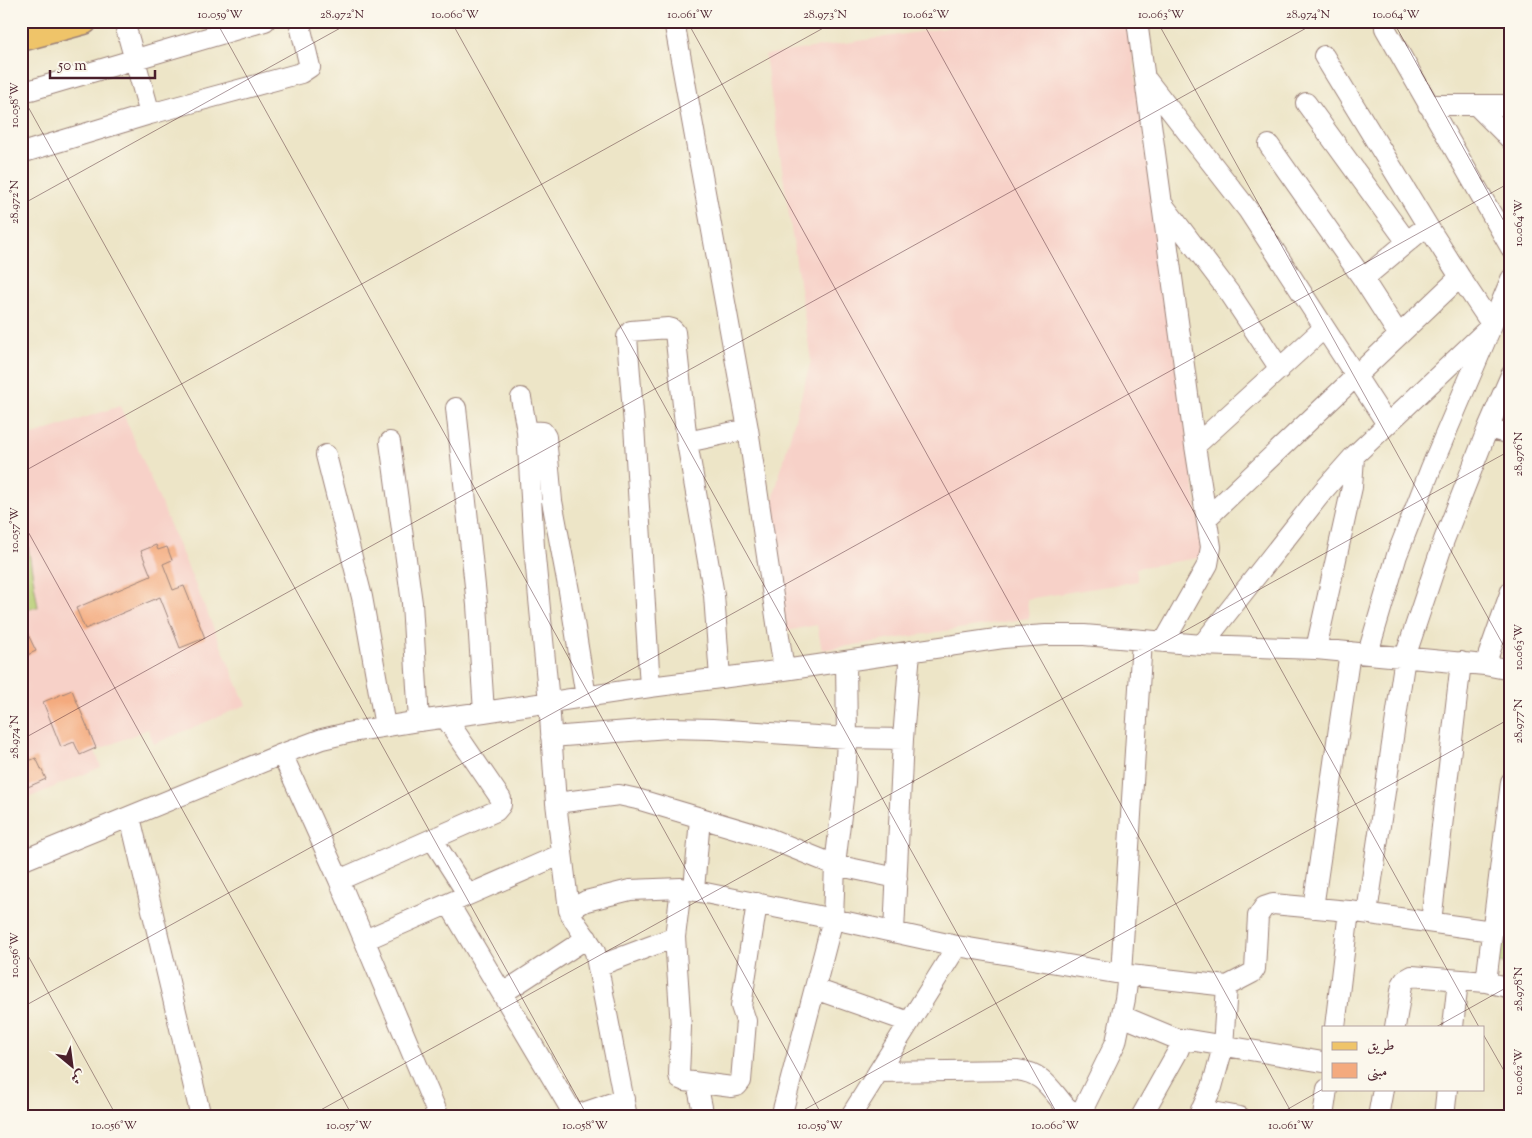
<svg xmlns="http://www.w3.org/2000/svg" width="1532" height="1138" viewBox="0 0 1532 1138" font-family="'Sorts Mill Goudy',Amiri,serif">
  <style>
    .built { fill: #f7d1c8 }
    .green { fill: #b6ce73; stroke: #80764f }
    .building { fill: #f4aa7e }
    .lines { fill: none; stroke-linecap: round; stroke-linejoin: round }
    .minor-casing { stroke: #9c8279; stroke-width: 22 }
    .major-casing { stroke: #9c8279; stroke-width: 29 }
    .minor { stroke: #fff; stroke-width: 20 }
    .major { stroke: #efc469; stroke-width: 26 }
    .ticks { fill: none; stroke: #4a1f2b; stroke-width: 1; stroke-opacity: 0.45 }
    .neatline { fill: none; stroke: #4a1f2b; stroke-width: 2 }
    .ticks-label { font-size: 12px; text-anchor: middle; fill: #4a1f2b }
  </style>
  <rect width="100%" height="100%" fill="#fbf7ec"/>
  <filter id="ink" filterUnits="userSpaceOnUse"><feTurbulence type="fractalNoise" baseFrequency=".02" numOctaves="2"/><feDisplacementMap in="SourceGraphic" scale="10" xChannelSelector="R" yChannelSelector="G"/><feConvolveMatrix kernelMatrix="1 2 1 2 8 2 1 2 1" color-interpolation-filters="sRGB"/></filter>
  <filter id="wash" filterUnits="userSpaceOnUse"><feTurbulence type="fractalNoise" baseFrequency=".0096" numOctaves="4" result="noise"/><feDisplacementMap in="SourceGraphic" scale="20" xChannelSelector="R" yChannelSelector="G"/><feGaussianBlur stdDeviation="1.12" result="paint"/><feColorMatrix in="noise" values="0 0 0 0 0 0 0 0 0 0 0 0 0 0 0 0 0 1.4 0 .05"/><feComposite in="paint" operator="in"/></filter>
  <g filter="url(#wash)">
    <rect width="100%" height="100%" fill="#ede5c7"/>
    <path class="built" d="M 992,21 L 1128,21 L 1204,557 L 1136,568 L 1138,581 L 1027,599 L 1029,618 L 822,650 L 817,625 L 786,631 L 769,513 L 811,361 L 765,55 Z
      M 120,406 L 246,705 L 154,744 L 148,729 L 95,751 L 101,767 L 21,801 L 21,439 Z"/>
    <path class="green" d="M 21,505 L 38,607 L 21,610 Z
      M 1511,852 L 1511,967 L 1497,962 Z"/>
    <g id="blocks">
      <path class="building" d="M 156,545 L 158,550 L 167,547 L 172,560 L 163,564 L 173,590 L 184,586 L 205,638 L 180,648 L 160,597 L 85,629 L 76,608 L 151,576 L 141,551 Z
        M 21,620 L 36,651 L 21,658 Z
        M 72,690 L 96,748 L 80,755 L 74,742 L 61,747 L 43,702 Z
        M 36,758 L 46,779 L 21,790 L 21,764 Z"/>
    </g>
  </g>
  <g filter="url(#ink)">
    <use href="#blocks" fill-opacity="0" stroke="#9c8279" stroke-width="1"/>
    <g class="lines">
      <defs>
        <path id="minor" d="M 124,21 L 150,114
          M 674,21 L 748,429 L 784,670
          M 1137,21 L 1195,446 L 1211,547 L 1208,564 L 1164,642
          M 1385,28 L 1511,248
          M 1324,56 L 1427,225 L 1460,277
          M 1146,79 L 1248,210 L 1387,424
          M 31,90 L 265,21
          M 1306,103 L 1407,242
          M 1428,105 L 1511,105
          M 1476,105 L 1511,140
          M 1269,145 L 1363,279 L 1399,335
          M 28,151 L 150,114 L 301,73 L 310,67 L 299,21
          M 1164,206 L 1231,295 L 1280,369
          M 1363,279 L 1418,233
          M 521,398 L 527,431 L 534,547 L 549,702 L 556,803 L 569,910 C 575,926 588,937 595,952 L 627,1117
          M 456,408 L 477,605 L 484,712
          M 1488,428 L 1511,375
          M 527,431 L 543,432 L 546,437 L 552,501 L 569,591 L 586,697
          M 390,442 L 412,603 L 419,721
          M 687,442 L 748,429
          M 1195,446 L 1324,328
          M 326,455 L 362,597 L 385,726
          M 1207,518 L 1460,277 L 1492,325 L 1431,468 L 1397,555 L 1368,653
          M 1202,645 L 1323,491 L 1354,456 L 1492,325 L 1511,279
          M 1316,649 L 1352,487 L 1354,456
          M 846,661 L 847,738 L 845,782 L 835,865 L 833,919 L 957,946 L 1121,974 L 1227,986 L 1223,1047 L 1212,1087 L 1198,1117
          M 1485,665 L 1511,591
          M 650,687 L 634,425 L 627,337 L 631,331 L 668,328 L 672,329 L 675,332 L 687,442 L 714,595 L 720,678
          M 551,737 L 668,728 L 712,729 L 847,738 L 903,739
          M 282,754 L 339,880 L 439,1117
          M 1511,782 L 1486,982 L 1511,988
          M 556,803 L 619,795 L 637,799 L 768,838 L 835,865 L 897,878
          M 130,817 L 201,1117
          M 433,840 L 468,895
          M 21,861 L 282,754 L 322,739 L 352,732 L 419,721 L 484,712 L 650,687 L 784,670 L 1003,638 L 1046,635 L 1084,635 L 1202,645 L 1316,649 L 1485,665 L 1511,670
          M 339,880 L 496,811 L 501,805 L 501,799 L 445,717
          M 681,888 L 675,937 L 681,1027 L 679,1075 L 680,1079 L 685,1081 L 732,1087 L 737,1086 L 741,1081 L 746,1021 L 741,1006 L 757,903
          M 694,890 L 700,818
          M 449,904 L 573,1113 L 580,1114 L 624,1099
          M 1313,908 L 1350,652
          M 569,910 L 586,901 L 630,890 L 681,888 L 833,919 L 781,1117
          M 1367,913 L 1405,657 L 1444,540 L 1488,428 L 1511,434
          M 1431,922 L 1461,662
          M 894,932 L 903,739 L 910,651
          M 365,940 L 562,854
          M 598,966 L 675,937
          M 1121,974 L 1142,640
          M 1227,986 L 1252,973 L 1255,969 L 1258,916 L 1264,907 L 1273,904 L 1349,911 L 1492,931
          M 815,989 L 909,1022
          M 503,993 L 587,938
          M 1122,1016 L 1177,1039 L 1183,1039
          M 1335,1027 L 1349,911
          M 1395,1027 L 1402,985 L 1405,980 L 1412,976 L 1486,982
          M 1453,1027 L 1458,980
          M 878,1072 L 1017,1070 C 1044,1073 1050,1089 1066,1107 C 1071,1111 1078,1114 1084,1117
          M 697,1083 L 704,1117
          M 1201,1110 L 1240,1117
          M 1080,1115 L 1116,1042 L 1125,999 L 1128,975
          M 850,1117 L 957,946
          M 1141,1117 L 1178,1051 L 1183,1039 L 1323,1062
          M 1323,1117 L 1327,1089
          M 1378,1117 L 1383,1089
          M 1444,1117 L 1447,1089"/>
        <path id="major" d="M 21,38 L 84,21"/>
      </defs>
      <use href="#minor" class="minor-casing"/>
      <use href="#major" class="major-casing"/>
      <use href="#minor" class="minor"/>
      <use href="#major" class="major"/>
    </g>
  </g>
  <path class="ticks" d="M 216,21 L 823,1117M 451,21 L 1059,1117M 687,21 L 1294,1117M 922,21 L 1479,1027M 1157,21 L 1511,659M 1393,21 L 1511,234M 21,94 L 588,1117M 21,205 L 353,21M 21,473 L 836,21M 21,519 L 353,1117M 21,740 L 1319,21M 21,943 L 117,1117M 21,1008 L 1511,182M 1436,1027 L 1511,985M 1483,1034 L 1511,1083M 308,1117 L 1511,450M 791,1117 L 1511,718M 1274,1117 L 1323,1089"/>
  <rect width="1532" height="1138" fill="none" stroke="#fbf7ec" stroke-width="55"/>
  <rect x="1322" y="1026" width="162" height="65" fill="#fbf7ec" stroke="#b4a19f"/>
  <rect x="1332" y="1042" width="25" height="8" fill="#efc469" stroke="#b4a19f"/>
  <text x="1367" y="1050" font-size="15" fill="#4a1f2b">طريق</text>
  <rect x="1332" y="1063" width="25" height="15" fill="#f4aa7e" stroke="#b4a19f"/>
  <text x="1367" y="1076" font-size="15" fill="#4a1f2b">مبنى</text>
  <g transform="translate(72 1066) rotate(151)" stroke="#fbf7ec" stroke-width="4" paint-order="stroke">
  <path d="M0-4L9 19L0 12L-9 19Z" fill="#4a1f2b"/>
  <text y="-8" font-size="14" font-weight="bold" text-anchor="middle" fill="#4a1f2b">ش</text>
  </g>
  <path d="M50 70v8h105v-8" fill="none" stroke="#4a1f2b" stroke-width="2.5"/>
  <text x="58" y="70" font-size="15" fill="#4a1f2b" stroke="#fbf7ec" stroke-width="4" paint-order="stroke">50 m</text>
  <rect x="28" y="28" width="1476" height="1082" class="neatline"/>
  <g class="ticks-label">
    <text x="220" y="18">10.059°W</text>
    <text x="342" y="18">28.972°N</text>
    <text x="455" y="18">10.060°W</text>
    <text x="690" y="18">10.061°W</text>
    <text x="825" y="18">28.973°N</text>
    <text x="926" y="18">10.062°W</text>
    <text x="1161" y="18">10.063°W</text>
    <text x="1308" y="18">28.974°N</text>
    <text x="1396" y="18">10.064°W</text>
    <text transform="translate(14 105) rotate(-90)" y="4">10.058°W</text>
    <text transform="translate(14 202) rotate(-90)" y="4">28.972°N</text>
    <text transform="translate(1518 223) rotate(-90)" y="4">10.064°W</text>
    <text transform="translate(1518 454) rotate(-90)" y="4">28.976°N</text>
    <text transform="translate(14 530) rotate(-90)" y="4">10.057°W</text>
    <text transform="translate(1518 647) rotate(-90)" y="4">10.063°W</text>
    <text transform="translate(1518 721) rotate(-90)" y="4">28.977°N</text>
    <text transform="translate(14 737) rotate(-90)" y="4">28.974°N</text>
    <text transform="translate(14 955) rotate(-90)" y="4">10.056°W</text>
    <text transform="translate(1518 989) rotate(-90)" y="4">28.978°N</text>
    <text transform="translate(1518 1072) rotate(-90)" y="4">10.062°W</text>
    <text x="114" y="1129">10.056°W</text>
    <text x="349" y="1129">10.057°W</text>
    <text x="585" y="1129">10.058°W</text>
    <text x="820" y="1129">10.059°W</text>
    <text x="1055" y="1129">10.060°W</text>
    <text x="1291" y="1129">10.061°W</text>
  </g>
</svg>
